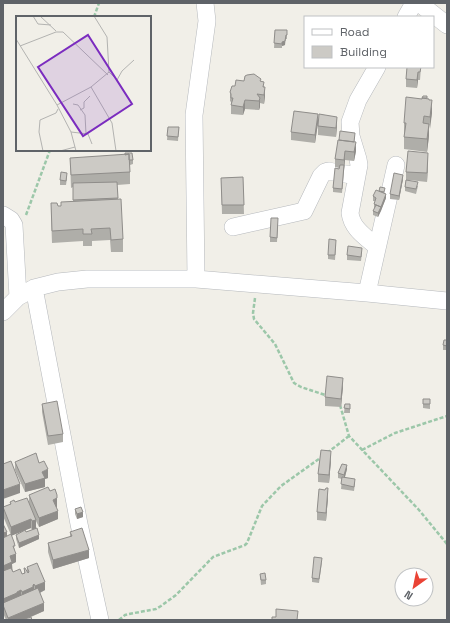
<svg xmlns="http://www.w3.org/2000/svg" width="450" height="623" viewBox="0 0 450 623" font-family="'Space Grotesk',sans-serif">
  <style>
    .lines { fill: none; stroke-linecap: round; stroke-linejoin: round }
    .minor-casing { stroke: #b5b8bc; stroke-width: 18 }
    .path { stroke: #9cc7a9; stroke-width: 2.5; stroke-dasharray: 4 2; stroke-linecap: butt }
    .minor { stroke: #fff; stroke-width: 17 }
    .wall { fill: #afaea9 }
    .shaded-wall { fill: #8f8d8a }
    .building { fill: #cccac5; stroke: #8f8d8a }
    .inset-road { fill: none; stroke: #b3b3b1; stroke-width: 1 }
    .view { fill: #7b2cbf; fill-opacity: 0.15; stroke: #7b2cbf; stroke-width: 2 }
    .inset-edge { fill: none; stroke: #5f6368; stroke-width: 2 }
  </style>
  <rect width="100%" height="100%" fill="#f1efe8"/>
  <g class="lines">
    <defs>
      <path id="minor" d="M 419,3 L 447,25
        M 406,17 L 414,3
        M 377,67 L 358,100 L 350,122 L 351,136 L 358,159 L 359,165 L 350,213 C 352,229 366,237 377,247
        M 3,215 L 11,220 L 14,225 L 18,297
        M 233,227 L 304,211 L 321,176 L 325,172 L 328,171 L 357,176
        M 196,279 L 194,115 L 207,21 L 205,3
        M 34,288 L 79,524 L 100,620
        M 367,293 L 396,165
        M 3,312 L 18,297 L 34,288 L 58,282 L 87,279 L 196,279 L 367,293 L 447,301"/>
    </defs>
    <use href="#minor" class="minor-casing"/>
    <path class="path" d="M 94,17 L 99,3
      M 26,215 L 50,150
      M 255,298 L 253,313 L 254,319 L 275,344 L 294,383 L 301,387 L 328,396
      M 340,405 L 349,436 L 419,510 L 447,544
      M 362,450 L 395,433 L 447,416
      M 327,453 L 349,436
      M 119,620 L 125,615 L 129,614 L 156,609 L 161,606 L 176,595 L 213,557 L 245,545 L 247,543 L 262,506 L 281,486 L 323,456"/>
    <use href="#minor" class="minor"/>
  </g>
  <path class="wall" d="M 275,30 L 287,30 L 287,39 L 286,39 L 285,45 L 282,46 L 282,48 L 274,48 Z
    M 421,67 L 420,80 L 418,80 L 417,88 L 406,87 L 406,79 Z
    M 244,81 L 261,81 L 264,87 L 265,96 L 264,104 L 260,103 L 260,107 L 259,110 L 245,109 L 243,115 L 231,114 L 231,102 L 230,101 L 230,92 L 235,86 Z
    M 427,98 L 429,100 L 432,113 L 429,129 L 429,136 L 427,152 L 404,149 L 404,123 Z
    M 318,123 L 315,143 L 291,140 L 291,132 Z
    M 337,125 L 336,137 L 318,135 L 318,126 Z
    M 168,127 L 179,127 L 178,141 L 167,140 Z
    M 355,137 L 354,142 L 356,151 L 354,161 L 345,160 L 342,193 L 333,192 L 333,188 L 339,168 L 335,167 L 335,159 L 339,140 Z
    M 70,158 L 133,160 L 133,164 L 130,165 L 130,184 L 117,185 L 118,199 L 123,239 L 123,252 L 111,252 L 110,240 L 92,241 L 92,246 L 83,246 L 83,241 L 52,243 L 51,215 L 51,203 L 58,206 L 61,206 L 73,201 L 73,187 L 71,188 Z
    M 428,162 L 427,182 L 409,180 L 418,186 L 416,194 L 405,191 L 405,187 L 406,180 L 406,172 Z
    M 243,177 L 244,214 L 222,214 L 221,178 Z
    M 67,178 L 66,185 L 60,185 L 60,180 Z
    M 403,179 L 399,200 L 390,199 L 390,194 Z
    M 380,187 L 385,193 L 386,198 L 378,217 L 373,215 L 373,211 L 375,208 L 374,208 L 374,204 L 375,201 L 373,201 L 373,196 L 379,191 Z
    M 278,223 L 277,242 L 270,242 L 270,237 Z
    M 336,244 L 335,260 L 328,259 L 328,255 Z
    M 362,252 L 361,261 L 347,260 L 347,255 Z
    M 447,340 L 447,350 L 443,350 L 443,345 Z
    M 343,386 L 341,407 L 325,406 L 325,397 Z
    M 42,404 L 63,434 L 63,442 L 48,445 L 42,412 Z
    M 345,404 L 350,404 L 350,413 L 344,413 Z
    M 423,404 L 430,404 L 430,409 L 423,408 Z
    M 331,460 L 329,483 L 318,482 L 318,474 Z
    M 15,462 L 39,463 L 48,478 L 45,479 L 45,487 L 25,492 L 15,470 Z
    M 347,469 L 345,477 L 355,483 L 354,491 L 341,489 L 342,479 L 338,478 L 338,473 Z
    M 50,491 L 57,503 L 56,507 L 58,519 L 39,527 L 36,521 L 36,528 L 39,539 L 19,548 L 16,539 L 16,535 L 26,532 L 32,530 L 31,528 L 11,535 L 15,551 L 16,562 L 12,564 L 13,572 L 22,574 L 24,573 L 24,568 L 27,571 L 27,567 L 45,590 L 40,593 L 44,611 L 31,617 L 32,620 L 6,620 L 3,613 L 3,524 L 7,536 L 11,535 L 3,516 L 3,507 L 10,505 L 10,502 L 15,502 L 29,501 L 29,495 Z
    M 328,497 L 326,521 L 317,520 L 317,512 Z
    M 75,509 L 83,517 L 77,519 L 75,514 Z
    M 70,532 L 89,558 L 53,569 L 48,552 L 48,543 L 70,537 Z
    M 322,562 L 319,583 L 312,582 L 312,578 Z
    M 260,574 L 266,580 L 266,584 L 261,585 Z"/>
  <path class="shaded-wall" d="M 285,41 L 285,45 L 282,46 L 282,42 Z
    M 418,72 L 418,80 L 417,88 L 417,80 Z
    M 265,87 L 265,96 L 264,104 L 264,95 Z
    M 260,98 L 260,107 L 259,110 L 259,101 Z
    M 245,100 L 245,109 L 243,115 L 243,107 Z
    M 432,100 L 432,113 L 430,129 L 430,117 Z
    M 318,114 L 318,123 L 315,143 L 315,135 Z
    M 337,117 L 337,125 L 336,137 L 336,128 Z
    M 429,124 L 429,136 L 427,152 L 427,139 Z
    M 356,142 L 356,151 L 354,161 L 354,152 Z
    M 345,151 L 345,160 L 344,169 L 344,160 Z
    M 428,153 L 428,162 L 427,182 L 427,173 Z
    M 403,175 L 403,179 L 399,200 L 399,196 Z
    M 386,194 L 386,198 L 381,211 L 381,207 Z
    M 381,207 L 381,211 L 378,217 L 378,213 Z
    M 343,378 L 343,386 L 341,407 L 341,399 Z
    M 331,451 L 331,460 L 329,483 L 329,475 Z
    M 347,465 L 347,469 L 344,480 L 344,475 Z
    M 48,469 L 48,478 L 45,479 L 45,487 L 25,492 L 25,484 L 42,472 Z
    M 20,484 L 20,493 L 3,499 L 3,490 Z
    M 328,488 L 328,497 L 326,521 L 326,513 Z
    M 57,495 L 57,507 L 53,508 L 53,500 Z
    M 58,511 L 58,519 L 39,527 L 39,518 Z
    M 83,512 L 83,517 L 77,519 L 77,514 Z
    M 31,519 L 31,528 L 11,536 L 11,527 Z
    M 36,520 L 36,528 L 32,530 L 32,521 Z
    M 7,532 L 7,540 L 3,542 L 3,533 Z
    M 39,535 L 39,539 L 19,548 L 19,543 Z
    M 89,550 L 89,558 L 53,569 L 53,560 Z
    M 16,554 L 16,562 L 12,564 L 12,570 L 3,574 L 3,566 L 10,556 Z
    M 45,582 L 45,590 L 35,595 L 35,586 Z
    M 34,584 L 34,593 L 22,600 L 22,592 Z
    M 21,590 L 21,598 L 3,605 L 3,599 Z
    M 44,603 L 44,611 L 23,620 L 8,620 L 8,618 Z"/>
  <path class="building" d="M 275,30 L 287,30 L 287,35 L 286,35 L 285,41 L 282,42 L 282,44 L 274,43 Z
    M 407,67 L 421,67 L 420,72 L 418,72 L 417,80 L 406,79 Z
    M 254,74 L 261,79 L 260,81 L 264,82 L 263,87 L 265,87 L 264,95 L 257,94 L 260,98 L 259,101 L 245,100 L 243,107 L 231,105 L 233,98 L 231,98 L 231,94 L 230,92 L 232,86 L 235,86 L 236,80 L 244,81 L 245,76 L 247,75 Z
    M 423,96 L 427,96 L 427,98 L 422,98 Z
    M 406,97 L 422,99 L 422,98 L 429,99 L 429,100 L 432,100 L 430,117 L 424,116 L 423,123 L 429,124 L 427,139 L 404,137 L 406,123 L 404,123 Z
    M 294,111 L 318,114 L 315,135 L 291,132 Z
    M 319,114 L 337,117 L 336,128 L 318,126 Z
    M 168,127 L 179,127 L 178,137 L 167,136 Z
    M 340,131 L 355,133 L 354,142 L 339,140 Z
    M 338,140 L 356,142 L 354,152 L 345,151 L 344,160 L 335,159 Z
    M 408,151 L 428,153 L 427,173 L 406,172 Z
    M 125,153 L 132,153 L 133,160 L 129,160 L 129,154 L 125,155 Z
    M 129,154 L 130,172 L 71,175 L 70,158 Z
    M 340,165 L 344,165 L 342,189 L 333,188 L 335,168 L 339,169 Z
    M 61,172 L 67,173 L 66,181 L 60,180 Z
    M 394,173 L 403,175 L 399,196 L 390,194 Z
    M 243,177 L 244,205 L 222,205 L 221,178 Z
    M 406,180 L 418,182 L 416,189 L 405,187 Z
    M 117,182 L 118,198 L 73,200 L 73,183 Z
    M 380,187 L 385,188 L 384,192 L 379,191 Z
    M 376,190 L 386,194 L 381,207 L 374,204 L 376,198 L 373,196 Z
    M 121,199 L 123,239 L 111,240 L 110,228 L 91,229 L 92,234 L 83,234 L 83,229 L 52,231 L 51,203 L 57,203 L 58,206 L 61,206 L 61,202 Z
    M 376,205 L 381,207 L 378,213 L 373,211 Z
    M 271,218 L 278,218 L 277,238 L 270,237 Z
    M 329,239 L 336,240 L 335,255 L 328,255 Z
    M 348,246 L 362,248 L 361,257 L 347,255 Z
    M 444,340 L 447,340 L 447,346 L 443,345 Z
    M 327,376 L 343,378 L 341,399 L 325,397 Z
    M 423,399 L 430,399 L 430,404 L 423,404 Z
    M 57,401 L 63,434 L 48,436 L 42,404 Z
    M 345,404 L 350,404 L 350,409 L 344,408 Z
    M 321,450 L 331,451 L 329,475 L 318,474 Z
    M 36,453 L 39,463 L 44,461 L 48,469 L 42,472 L 45,478 L 25,484 L 15,462 Z
    M 11,461 L 20,484 L 3,490 L 3,464 Z
    M 342,464 L 347,465 L 344,475 L 338,473 Z
    M 342,477 L 355,479 L 354,487 L 341,484 Z
    M 48,487 L 50,491 L 55,489 L 57,495 L 57,498 L 53,500 L 58,511 L 39,518 L 29,495 Z
    M 326,488 L 328,488 L 326,513 L 317,512 L 319,489 L 325,490 Z
    M 27,498 L 36,520 L 32,521 L 31,519 L 11,527 L 3,507 L 11,504 L 10,502 L 14,500 L 15,502 Z
    M 81,507 L 83,512 L 77,514 L 75,509 Z
    M 3,524 L 7,532 L 3,533 Z
    M 37,528 L 39,535 L 19,543 L 16,535 L 25,530 L 26,532 Z
    M 82,528 L 89,550 L 53,560 L 48,543 L 72,536 L 70,532 Z
    M 11,534 L 14,542 L 15,546 L 13,546 L 16,554 L 10,556 L 12,562 L 3,566 L 3,538 Z
    M 314,557 L 322,558 L 319,579 L 312,578 Z
    M 37,563 L 45,582 L 35,586 L 34,584 L 33,585 L 33,587 L 22,592 L 21,590 L 17,592 L 17,593 L 3,599 L 3,571 L 11,568 L 13,572 L 20,569 L 22,574 L 25,573 L 24,568 L 25,568 L 28,573 L 29,572 L 27,567 Z
    M 265,573 L 266,580 L 261,580 L 260,574 Z
    M 38,588 L 44,603 L 8,618 L 3,605 L 3,603 Z
    M 276,609 L 298,611 L 297,620 L 298,620 L 272,620 L 272,617 L 276,617 Z
    M 31,617 L 32,620 L 21,620 Z"/>
  <g transform="translate(16 16)">
    <rect width="135" height="135" fill="#f1efe8"/>
    <path class="inset-road" d="M 17,0 L 22,8 L 35,9M 24,0 L 40,15M 0,23 L 41,89 L 55,116 L 60,135M 4,30 L 40,16 L 47,16 L 92,59M 93,56 L 101,64 L 106,55 L 118,44M 75,71 L 96,107 L 100,135M 57,88 L 62,89 L 69,99 L 70,118M 41,89 L 75,71 L 93,56 L 91,21 L 78,0M 64,94 L 68,92 L 68,86 L 74,80M 55,116 L 72,118 L 76,128M 27,135 L 23,116 L 24,104 L 40,97 L 42,93M 44,135 L 59,131"/>
    <path class="view" d="M 72,19 L 116,88 L 67,120 L 22,51 Z"/>
    <rect width="135" height="135" class="inset-edge"/>
  </g>
  <rect width="450" height="623" fill="none" stroke="#5f6368" stroke-width="8"/>
  <rect x="304" y="16" width="130" height="52" fill="#ffffff" stroke="#bfc1c3"/>
  <rect x="312" y="29" width="20" height="6" fill="#ffffff" stroke="#bfc1c3"/>
  <text x="340" y="36" font-size="12" fill="#5f6368">Road</text>
  <rect x="312" y="46" width="20" height="12" fill="#cccac5" stroke="#bfc1c3"/>
  <text x="340" y="56" font-size="12" fill="#5f6368">Building</text>
  <g transform="translate(414 587) rotate(213)"><circle r="19" fill="#ffffff" stroke="#bfc1c3"/>
  <path d="M0-3L7 15L0 10L-7 15Z" fill="#ea4335"/>
  <text y="-6" font-size="11" font-weight="bold" text-anchor="middle" fill="#5f6368">N</text>
  </g>
</svg>
